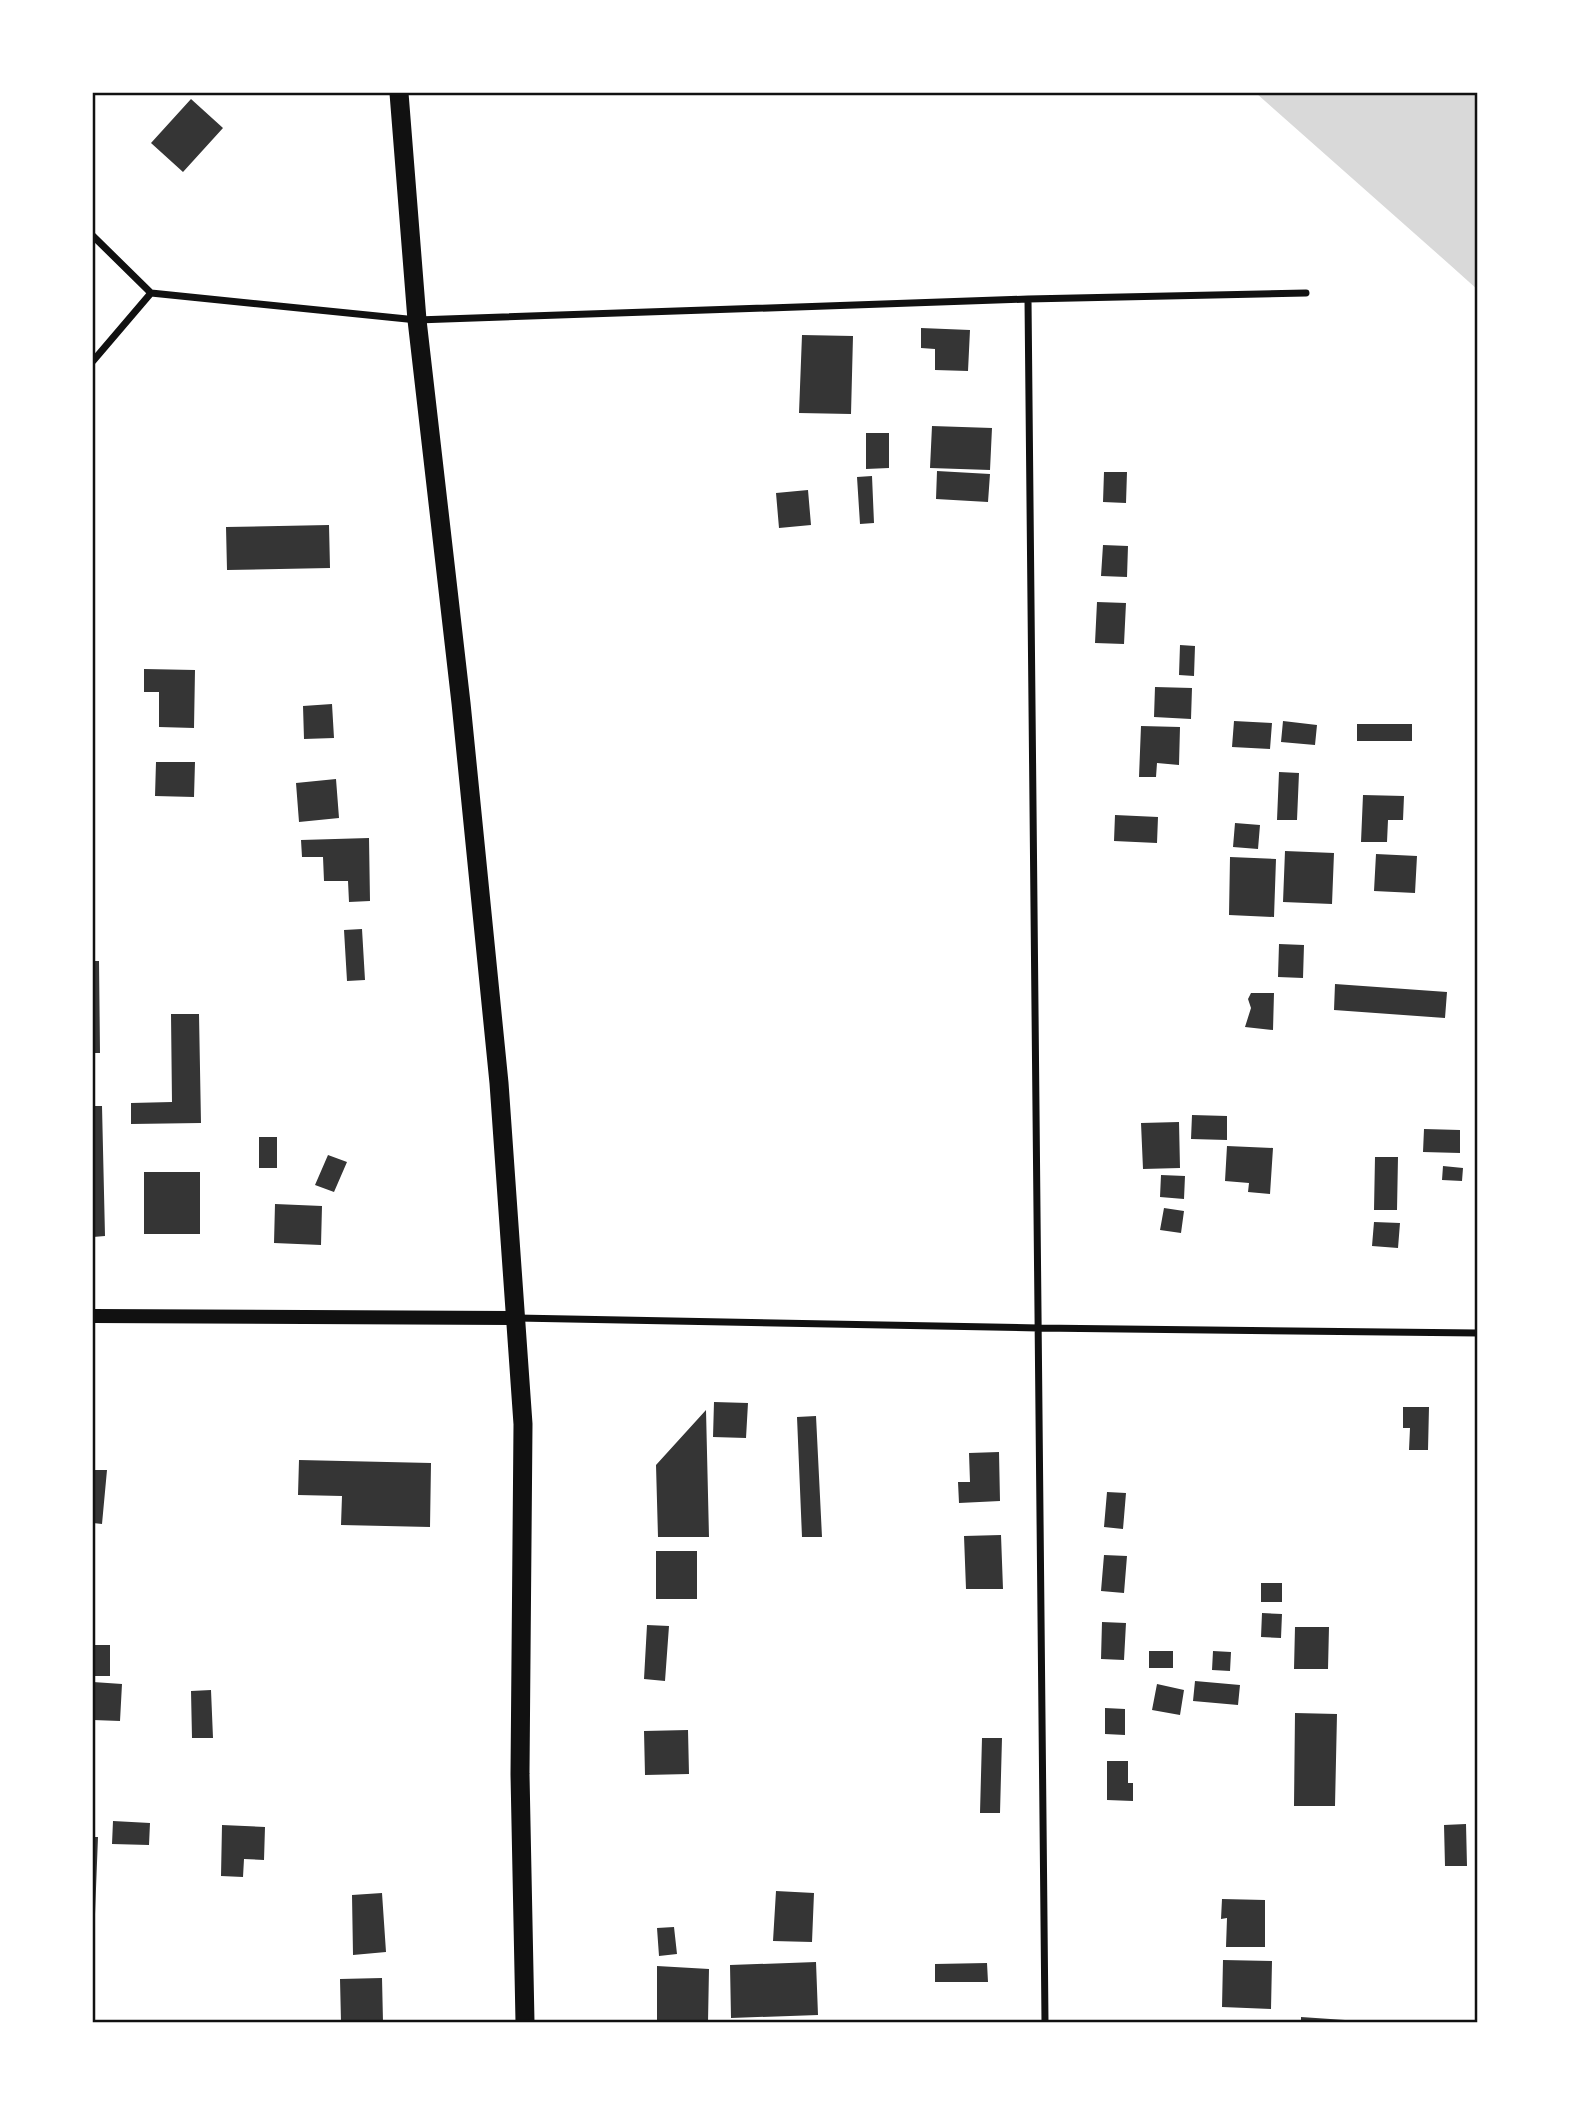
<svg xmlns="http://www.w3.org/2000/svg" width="1571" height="2115" viewBox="0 0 1571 2115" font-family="'Times New Roman',serif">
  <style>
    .water { fill: #d9d9d9 }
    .building { fill: #353535 }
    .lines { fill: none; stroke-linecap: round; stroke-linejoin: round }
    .minor { stroke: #111; stroke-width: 7 }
    .secondary { stroke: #111; stroke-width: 14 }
    .trunk { stroke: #111; stroke-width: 19 }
    .neatline { fill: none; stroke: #111; stroke-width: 2.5 }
  </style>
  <rect width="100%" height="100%" fill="#fff"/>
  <path class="water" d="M 1256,93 L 1478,93 L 1478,290 L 1449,264 Z"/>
  <path class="building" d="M 191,99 L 223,128 L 183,172 L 151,143 Z
    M 921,328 L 970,330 L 968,371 L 935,370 L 935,349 L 921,348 Z
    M 802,335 L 853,336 L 851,414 L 799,413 Z
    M 932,426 L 992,428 L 990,470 L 930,468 Z
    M 866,433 L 889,433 L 889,468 L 866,469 Z
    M 937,471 L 990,474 L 988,502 L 936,499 Z
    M 1104,472 L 1127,472 L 1126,503 L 1103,502 Z
    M 872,476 L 874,523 L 860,524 L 857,477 Z
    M 808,490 L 811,525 L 779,528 L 776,493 Z
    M 329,525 L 330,568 L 227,570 L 226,527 Z
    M 1103,545 L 1128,546 L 1127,577 L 1101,576 Z
    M 1097,602 L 1126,603 L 1124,644 L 1095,643 Z
    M 1180,645 L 1195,646 L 1194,676 L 1179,675 Z
    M 144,669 L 195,670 L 194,728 L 159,727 L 159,692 L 144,692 Z
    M 1155,687 L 1192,688 L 1191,719 L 1154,717 Z
    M 332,704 L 334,738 L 304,739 L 303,706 Z
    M 1234,721 L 1272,723 L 1270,749 L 1232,747 Z
    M 1283,721 L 1317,725 L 1315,745 L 1281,742 Z
    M 1357,724 L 1412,724 L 1412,741 L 1357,741 Z
    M 1141,726 L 1180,727 L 1179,765 L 1157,763 L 1156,777 L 1139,777 Z
    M 156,762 L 195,762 L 194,797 L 155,796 Z
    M 1279,772 L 1299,773 L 1297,820 L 1277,820 Z
    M 336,779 L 339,818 L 299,822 L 296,783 Z
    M 1363,795 L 1404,796 L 1403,820 L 1388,820 L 1387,842 L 1361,842 Z
    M 1115,815 L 1158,817 L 1157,843 L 1114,841 Z
    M 1235,823 L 1260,825 L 1258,849 L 1233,847 Z
    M 369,838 L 370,901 L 349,902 L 348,881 L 324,881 L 323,857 L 302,857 L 301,840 Z
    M 1285,851 L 1334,853 L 1332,904 L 1283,902 Z
    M 1376,854 L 1417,856 L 1415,893 L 1374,891 Z
    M 1230,857 L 1276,859 L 1274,917 L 1229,915 Z
    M 362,929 L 365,980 L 347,981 L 344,930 Z
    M 1279,944 L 1304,945 L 1303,978 L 1278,977 Z
    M 93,961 L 99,961 L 100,1053 L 93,1053 Z
    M 1335,984 L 1447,992 L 1445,1018 L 1334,1010 Z
    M 1251,993 L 1274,993 L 1273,1030 L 1245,1027 L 1251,1008 L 1248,999 Z
    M 171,1014 L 199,1014 L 201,1123 L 131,1124 L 131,1103 L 172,1102 Z
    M 93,1106 L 102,1106 L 105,1236 L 93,1237 Z
    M 1192,1115 L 1227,1116 L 1227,1140 L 1191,1139 Z
    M 1179,1122 L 1180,1168 L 1143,1169 L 1141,1123 Z
    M 1424,1129 L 1460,1130 L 1460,1153 L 1423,1152 Z
    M 259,1137 L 277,1137 L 277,1168 L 259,1168 Z
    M 1227,1146 L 1273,1148 L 1270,1194 L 1248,1192 L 1249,1183 L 1225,1181 Z
    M 328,1155 L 347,1162 L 334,1192 L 315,1185 Z
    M 1375,1157 L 1398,1157 L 1397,1210 L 1374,1210 Z
    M 1443,1166 L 1463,1168 L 1462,1181 L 1442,1180 Z
    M 144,1172 L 200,1172 L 200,1234 L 144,1234 Z
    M 1161,1175 L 1185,1176 L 1184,1199 L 1160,1197 Z
    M 275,1204 L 322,1206 L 321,1245 L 274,1243 Z
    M 1164,1208 L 1184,1211 L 1181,1233 L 1160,1230 Z
    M 1374,1222 L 1400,1223 L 1398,1248 L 1372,1246 Z
    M 714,1402 L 748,1403 L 746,1438 L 713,1437 Z
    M 1403,1407 L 1429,1407 L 1428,1450 L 1409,1450 L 1410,1428 L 1403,1428 Z
    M 706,1410 L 709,1537 L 658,1537 L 656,1465 Z
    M 816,1416 L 822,1537 L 802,1537 L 797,1417 Z
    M 999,1452 L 1000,1501 L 959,1503 L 958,1482 L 970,1482 L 969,1453 Z
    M 299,1460 L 431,1463 L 430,1527 L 341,1525 L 342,1496 L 298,1495 Z
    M 93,1470 L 107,1470 L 102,1524 L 93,1523 Z
    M 1107,1492 L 1126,1493 L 1123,1529 L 1104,1527 Z
    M 1001,1535 L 1003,1589 L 966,1589 L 964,1536 Z
    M 656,1551 L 697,1551 L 697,1599 L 656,1599 Z
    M 1104,1555 L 1127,1556 L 1124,1593 L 1101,1591 Z
    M 1261,1583 L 1282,1583 L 1282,1602 L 1261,1602 Z
    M 1262,1613 L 1282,1614 L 1281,1638 L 1261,1637 Z
    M 1102,1622 L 1126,1623 L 1124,1660 L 1101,1659 Z
    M 647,1625 L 669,1626 L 665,1681 L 644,1679 Z
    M 1295,1627 L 1329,1627 L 1328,1669 L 1294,1669 Z
    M 93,1645 L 110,1645 L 110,1676 L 93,1676 Z
    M 1149,1651 L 1173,1651 L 1173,1668 L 1149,1668 Z
    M 1213,1651 L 1231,1652 L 1230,1671 L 1212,1670 Z
    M 1195,1681 L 1240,1685 L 1238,1705 L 1193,1701 Z
    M 93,1682 L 122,1684 L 120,1721 L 93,1720 Z
    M 1157,1684 L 1184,1690 L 1180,1715 L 1152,1710 Z
    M 211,1690 L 213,1738 L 192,1738 L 191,1691 Z
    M 1105,1708 L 1125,1709 L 1125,1735 L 1105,1734 Z
    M 1295,1713 L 1337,1714 L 1335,1806 L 1294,1806 Z
    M 688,1730 L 689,1774 L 645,1775 L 644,1731 Z
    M 982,1738 L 1002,1738 L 1000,1813 L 980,1813 Z
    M 1107,1761 L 1128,1761 L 1128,1783 L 1133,1783 L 1133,1801 L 1107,1800 Z
    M 113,1821 L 150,1823 L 149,1845 L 112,1844 Z
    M 1466,1824 L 1467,1866 L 1445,1866 L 1444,1825 Z
    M 222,1825 L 265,1827 L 264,1860 L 244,1859 L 243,1877 L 221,1876 Z
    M 93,1837 L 98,1837 L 95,1914 L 93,1914 Z
    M 776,1891 L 814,1893 L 812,1942 L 773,1941 Z
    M 382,1893 L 386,1952 L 353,1955 L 352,1895 Z
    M 1222,1899 L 1265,1900 L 1265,1947 L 1226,1947 L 1227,1918 L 1221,1919 Z
    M 674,1927 L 677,1954 L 659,1956 L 657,1928 Z
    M 1223,1960 L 1272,1961 L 1271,2009 L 1222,2007 Z
    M 816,1962 L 818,2015 L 731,2018 L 730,1965 Z
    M 987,1963 L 988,1982 L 935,1982 L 935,1964 Z
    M 657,1966 L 709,1969 L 708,2022 L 657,2022 Z
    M 382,1978 L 383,2022 L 341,2022 L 340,1979 Z
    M 1301,2017 L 1345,2020 L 1345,2022 L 1301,2022 Z"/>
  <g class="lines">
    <path class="minor" d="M 93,236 L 151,293
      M 1028,299 L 1045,2022
      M 93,361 L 151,293 L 417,320 L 1028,299 L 1306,293
      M 517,1318 L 1038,1328 L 1478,1333"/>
    <path class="secondary" d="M 93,1316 L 515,1318"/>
    <path class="trunk" d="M 399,93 L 417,320 L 461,703 L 499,1083 L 523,1424 L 520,1774 L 525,2022"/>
  </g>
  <rect width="1571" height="2115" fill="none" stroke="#ffffff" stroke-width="189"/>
  <rect x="94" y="94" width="1382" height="1927" class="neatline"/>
</svg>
